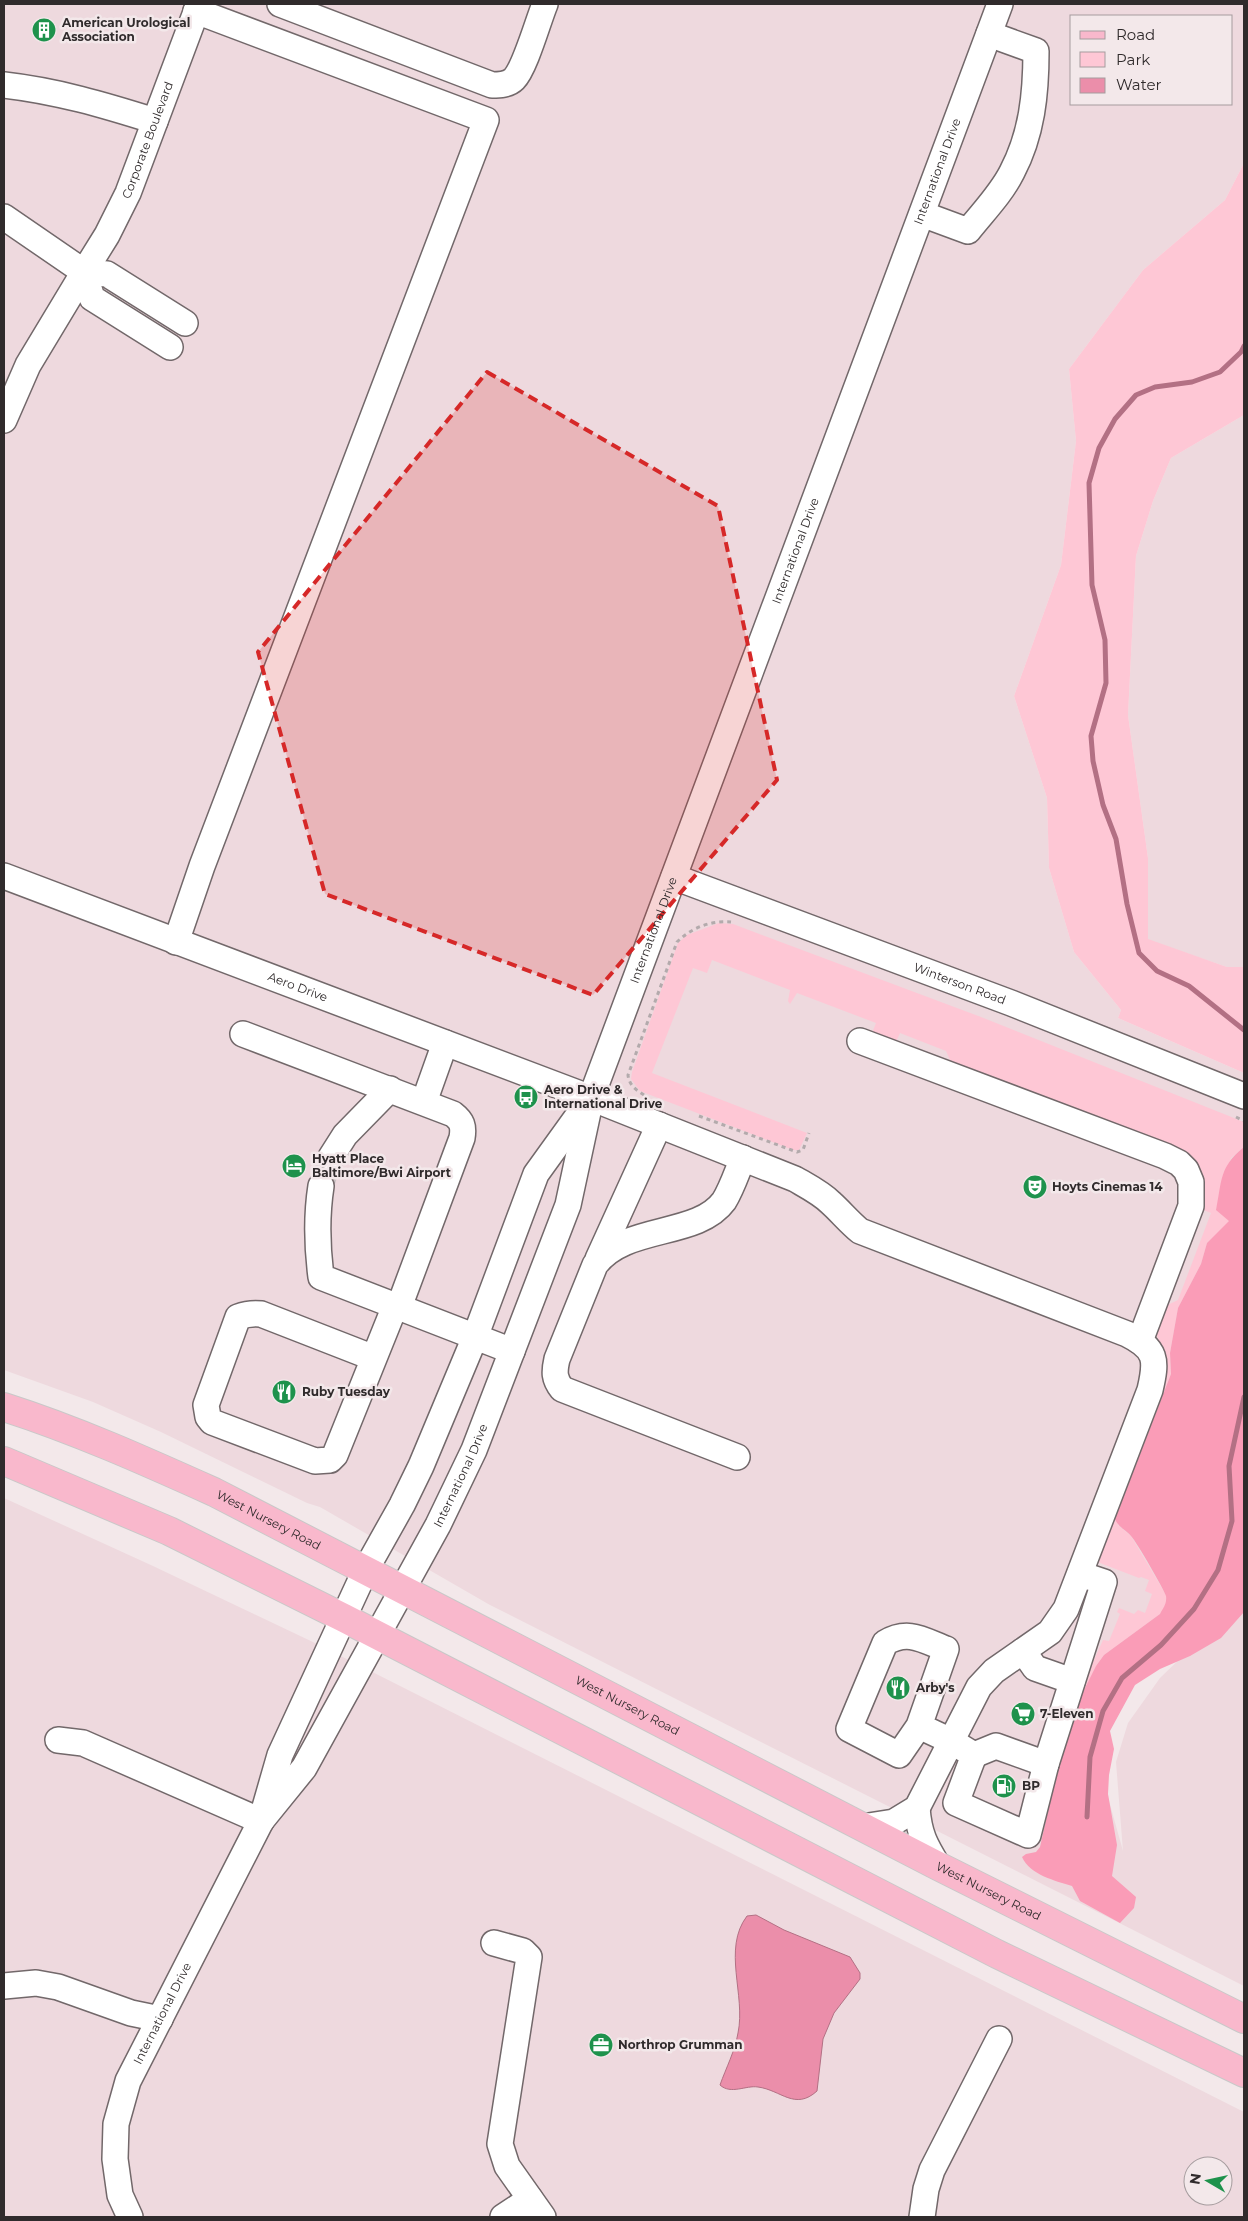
<svg xmlns="http://www.w3.org/2000/svg" width="1248" height="2221" viewBox="0 0 1248 2221" font-family="Montserrat,sans-serif">
  <style>
    .built { fill: #eed9de; fill-rule: evenodd }
    .green { fill: #fec7d5 }
    .forest { fill: #fa9cb7 }
    .water { fill: #eb8eaa; stroke: #b37084 }
    .lines { fill: none; stroke-linecap: round; stroke-linejoin: round }
    .stream { stroke: #b37084; stroke-width: 5 }
    .minor-tunnel { stroke: #ccc2c4; stroke-width: 25; stroke-dasharray: 25 12; stroke-linecap: butt }
    .minor-casing { stroke: #72686a; stroke-width: 28 }
    .major-casing { stroke: #c9c8c8; stroke-width: 30 }
    .path { stroke: #b3aaac; stroke-width: 3; stroke-dasharray: 4 4; stroke-linecap: butt }
    .minor { stroke: #fff; stroke-width: 25 }
    .major { stroke: #f9b8cc; stroke-width: 28 }
    .marked { fill: #d62828; fill-opacity: 0.2; stroke: #d62828; stroke-width: 4; stroke-dasharray: 10 6; stroke-linejoin: round }
    .labels { text-anchor: middle; stroke-width: 5; stroke-linejoin: round; paint-order: stroke }
    .poi-label { font-size: 12px; font-weight: bold; fill: #302b2c; stroke: #f3e8ea; text-anchor: start }
    .street-label { font-size: 12px; fill: #302b2c; stroke: #f3e8ea }
  </style>
  <rect width="100%" height="100%" fill="#f3e8ea"/>
  <path class="built" d="M 4,4 L 1244,4 L 1244,163 L 1225,200 L 1143,270 L 1069,369 L 1076,441 L 1061,565 L 1014,696 L 1047,798 L 1049,868 L 1074,952 L 1121,1010 L 1118,1018 L 1244,1073 L 1244,1122 L 1236,1118 L 1244,1134 L 1244,1172 L 1194,1571 L 1085,1715 L 1123,1851 L 1116,1762 L 1128,1723 L 1160,1678 L 1193,1646 L 1244,1524 L 1244,1986 L 490,1605 L 320,1507 L 307,1503 L 161,1432 L 93,1402 L 4,1370 ZM 1072,16 L 1232,16 L 1232,104 L 1072,104 Z
    M 1244,415 L 1244,967 L 1227,967 L 1148,940 L 1148,858 L 1128,715 L 1136,556 L 1153,501 L 1171,458 Z
    M 4,1498 L 153,1566 L 315,1643 L 1244,2112 L 1244,2217 L 4,2217 ZM 1193,2166 L 1223,2166 L 1223,2196 L 1193,2196 Z"/>
  <path class="green" d="M 1244,163 L 1244,415 L 1171,458 L 1153,501 L 1136,556 L 1128,715 L 1148,858 L 1148,939 L 1227,967 L 1244,967 L 1244,1073 L 1118,1018 L 1121,1010 L 1074,952 L 1049,868 L 1047,798 L 1014,696 L 1061,565 L 1076,441 L 1069,369 L 1143,270 L 1225,200 Z
    M 719,923 L 733,924 L 981,1017 L 1244,1122 L 1244,1147 L 1231,1158 L 1216,1209 L 1230,1221 L 1207,1243 L 1201,1264 L 1178,1308 L 1170,1353 L 1171,1374 L 1118,1525 L 1131,1536 L 1166,1595 L 1166,1605 L 1160,1614 L 1104,1655 L 1096,1666 L 1079,1702 L 1076,1700 L 1103,1640 L 1109,1641 L 1120,1614 L 1117,1612 L 1119,1608 L 1134,1614 L 1138,1610 L 1145,1613 L 1152,1594 L 1145,1591 L 1149,1580 L 1141,1577 L 1139,1578 L 1100,1563 L 1097,1560 L 1165,1382 L 1166,1358 L 1155,1331 L 1159,1309 L 1178,1300 L 1211,1213 L 1201,1209 L 1198,1182 L 952,1064 L 946,1051 L 900,1033 L 895,1044 L 872,1033 L 876,1023 L 797,993 L 790,1004 L 788,1001 L 790,990 L 712,960 L 707,973 L 693,968 L 652,1073 L 807,1133 L 799,1150 L 793,1150 L 640,1091 L 631,1079 L 632,1072 L 678,943 L 687,935 Z"/>
  <path class="forest" d="M 1244,1147 L 1244,1612 L 1221,1638 L 1190,1656 L 1160,1669 L 1135,1685 L 1110,1731 L 1114,1749 L 1109,1775 L 1108,1794 L 1117,1845 L 1112,1876 L 1136,1897 L 1134,1908 L 1120,1923 L 1080,1901 L 1072,1886 C 1056,1881 1030,1875 1022,1857 L 1026,1854 L 1036,1852 L 1040,1847 L 1063,1744 L 1083,1692 L 1096,1666 L 1104,1655 L 1160,1614 C 1163,1608 1167,1604 1166,1596 C 1165,1591 1136,1541 1131,1536 C 1125,1529 1119,1528 1115,1519 L 1171,1374 L 1170,1353 L 1178,1308 L 1201,1264 L 1207,1243 L 1229,1221 L 1216,1210 C 1222,1181 1219,1167 1244,1147 Z"/>
  <path class="water" d="M 756,1915 L 784,1930 L 850,1957 L 860,1973 L 860,1979 L 834,2013 L 823,2039 L 817,2091 C 795,2111 781,2090 758,2087 C 746,2085 731,2095 720,2085 C 726,2068 735,2051 738,2033 C 746,1995 722,1949 747,1916 Z"/>
  <g class="lines">
    <path class="stream" d="M 1244,346 L 1241,352 L 1220,372 L 1192,382 L 1155,387 L 1136,395 L 1115,419 L 1099,448 L 1089,483 L 1092,585 L 1105,640 L 1106,683 L 1091,736 L 1093,761 L 1103,805 L 1116,839 L 1127,904 L 1139,953 L 1157,971 L 1189,986 L 1244,1030
      M 1087,1817 L 1090,1757 L 1103,1711 L 1122,1678 L 1161,1645 L 1194,1609 L 1218,1570 L 1232,1521 L 1229,1466 L 1244,1397"/>
    <path class="minor-tunnel" d="M 321,1186 L 331,1157"/>
    <defs>
      <g id="minor">
        <path d="M 280,4 L 492,85 C 499,85 508,85 514,79 C 525,68 538,21 545,4"/>
        <path d="M 4,85 C 57,91 104,105 155,121"/>
        <path d="M 922,214 L 968,231 C 983,212 1001,194 1012,172 C 1032,134 1036,94 1036,51 L 989,34"/>
        <path id="s1" d="M 4,217 L 84,272 L 107,235 L 128,193 L 199,4"/>
        <path d="M 84,272 L 92,298 L 170,347"/>
        <path d="M 84,272 L 107,274 L 185,323"/>
        <path d="M 4,420 L 28,365 L 84,272"/>
        <path id="s2" d="M 4,876 L 591,1098 L 795,1179 C 807,1186 821,1193 831,1203 C 841,1212 849,1222 860,1231 L 1127,1334 C 1157,1349 1157,1360 1150,1390 L 1066,1609 L 1050,1632 L 994,1671 L 979,1687 L 917,1808 L 894,1822 L 862,1827"/>
        <path id="s3" d="M 674,877 L 1011,1003 L 1244,1096"/>
        <path d="M 176,942 L 202,866 L 486,120 L 196,11"/>
        <path d="M 243,1034 L 453,1114 C 462,1121 464,1126 462,1138 L 399,1307"/>
        <path d="M 860,1041 L 1165,1156 L 1179,1163 L 1186,1170 L 1191,1182 L 1191,1206 L 1140,1341"/>
        <path d="M 424,1102 L 445,1043"/>
        <path d="M 331,1157 L 345,1135 L 390,1089"/>
        <path d="M 321,1186 C 316,1218 317,1246 321,1277 L 512,1351"/>
        <path d="M 598,1259 L 659,1125"/>
        <path d="M 374,1358 L 261,1314 C 252,1313 246,1314 238,1317 L 206,1405 L 208,1417 L 212,1422 L 315,1461 L 330,1460 L 335,1455 L 395,1306"/>
        <path d="M 737,1457 L 562,1389 C 554,1379 554,1372 557,1359 L 595,1265 C 625,1224 697,1238 724,1201 C 732,1188 737,1172 743,1158"/>
        <path d="M 1023,1651 L 1035,1668 L 1072,1681"/>
        <path d="M 919,1726 L 946,1649 C 923,1640 908,1629 885,1643 L 849,1729 L 899,1755 L 919,1726 L 951,1741 L 974,1755 L 956,1803 L 1028,1835 L 1046,1764 L 1104,1582 L 1080,1574"/>
        <path d="M 58,1740 L 83,1743 L 261,1821"/>
        <path d="M 974,1755 L 996,1746 L 1046,1764"/>
        <path d="M 917,1808 C 919,1834 925,1845 938,1866"/>
        <path id="s4" d="M 261,1821 L 304,1768 L 438,1525 L 474,1450 L 568,1205 L 591,1098 L 1000,4"/>
        <path d="M 494,1943 L 523,1951 L 529,1957 L 500,2144 L 507,2166 L 543,2217"/>
        <path d="M 4,1986 L 36,1983 L 58,1987 L 131,2013 L 160,2019"/>
        <path id="s5" d="M 130,2217 L 120,2195 L 115,2159 L 116,2124 L 128,2081 L 261,1821 L 280,1755 L 365,1571 L 402,1505 L 421,1466 L 475,1337 L 536,1174 L 585,1106"/>
        <path d="M 503,2217 L 530,2199"/>
        <path d="M 922,2217 L 926,2189 L 932,2170 L 999,2039"/>
      </g>
      <g id="major">
        <path id="s6" d="M 4,1407 C 76,1430 145,1461 214,1492 L 938,1866 L 1244,2019"/>
        <path d="M 4,1461 L 169,1531 L 344,1618 L 997,1954 L 1244,2073"/>
      </g>
    </defs>
    <use href="#minor" class="minor-casing"/>
    <use href="#major" class="major-casing"/>
    <path class="path" d="M 644,1095 C 636,1090 629,1085 628,1075 L 677,942 C 691,928 711,920 731,922
      M 699,1116 L 797,1152 L 803,1150 L 809,1133
      M 1236,1117 L 1244,1121"/>
    <use href="#minor" class="minor"/>
    <use href="#major" class="major"/>
  </g>
  <path class="marked" d="M 487,372 L 718,506 L 777,780 L 593,995 L 325,894 L 258,652 Z"/>
  <defs>
    <symbol id="building-disc" viewBox="-11 -11 22 22"><circle r="9.5" fill="#1e924c" stroke="#f3e8ea"/><path d="M-4-6H4V6H1V3H-1V6H-4ZM-2.5-4.3h1.7v1.8h-1.7ZM.8-4.3h1.7v1.8H.8ZM-2.5-1h1.7V.8h-1.7ZM.8-1h1.7V.8H.8Z" fill="#fff"/></symbol>
    <symbol id="bus-disc" viewBox="-11 -11 22 22"><circle r="9.5" fill="#1e924c" stroke="#f3e8ea"/><path d="M-5-6H5V4H4V6H2V4H-2V6H-4V4H-5ZM-3.5-4V0h7V-4ZM-3.5 1.2v1.5H-2V1.2ZM2 1.2v1.5H3.5V1.2Z" fill="#fff"/></symbol>
    <symbol id="hotel-disc" viewBox="-11 -11 22 22"><circle r="9.5" fill="#1e924c" stroke="#f3e8ea"/><path d="M-6-4.5h1.5V1H6V5H4.5V3h-9V5H-6ZM-4 0a1.8 1.8 0 1 1 3.6 0ZM.5 0V-2.5h3Q6-2.5 6 0Z" fill="#fff"/></symbol>
    <symbol id="theatre-disc" viewBox="-11 -11 22 22"><circle r="9.5" fill="#1e924c" stroke="#f3e8ea"/><path d="M-5-5.5Q0-4 5-5.5V0Q5 5 0 6Q-5 5-5 0ZM-3.3-2.5H-1v1.5H-3.3ZM1-2.5H3.3v1.5H1ZM-2.8 1Q0 5.5 2.8 1Z" fill="#fff"/></symbol>
    <symbol id="restaurant-disc" viewBox="-11 -11 22 22"><circle r="9.5" fill="#1e924c" stroke="#f3e8ea"/><path d="M-5-6h1v4h1v-4h1v4h1v-4h1v5L-1.5 .5V6h-2V.5L-5-1ZM5-6V6H3V1.5H1.5Q1.5-4 5-6Z" fill="#fff"/></symbol>
    <symbol id="supermarket-disc" viewBox="-11 -11 22 22"><circle r="9.5" fill="#1e924c" stroke="#f3e8ea"/><path d="M-6-5.5h2.5l.6 2H6L4.5 2H-2.5L-4.4-4H-6ZM-1.5 3.2a1.3 1.3 0 1 0 .1 0ZM3 3.2a1.3 1.3 0 1 0 .1 0Z" fill="#fff"/></symbol>
    <symbol id="fuel-disc" viewBox="-11 -11 22 22"><circle r="9.5" fill="#1e924c" stroke="#f3e8ea"/><path d="M-5.5-6h7V0h2V4h1.3V-2.5L3-4.5l.8-.8L6-3V5H2.5V1h-1V6h-7ZM-4.2-4.7v3.2H.2V-4.7Z" fill="#fff"/></symbol>
    <symbol id="office-disc" viewBox="-11 -11 22 22"><circle r="9.5" fill="#1e924c" stroke="#f3e8ea"/><path d="M-6-3h4V-5.5h4V-3h4V5H-6ZM-1-4.5V-3h2v-1.5ZM-6 0V1H6V0Z" fill="#fff"/></symbol>
  </defs>
  <g fill-rule="evenodd">
    <use href="#building-disc" x="30" y="16" width="28" height="28"/>
    <use href="#bus-disc" x="512" y="1083" width="28" height="28"/>
    <use href="#hotel-disc" x="280" y="1152" width="28" height="28"/>
    <use href="#theatre-disc" x="1021" y="1173" width="28" height="28"/>
    <use href="#restaurant-disc" x="270" y="1378" width="28" height="28"/>
    <use href="#restaurant-disc" x="884" y="1674" width="28" height="28"/>
    <use href="#supermarket-disc" x="1009" y="1700" width="28" height="28"/>
    <use href="#fuel-disc" x="990" y="1772" width="28" height="28"/>
    <use href="#office-disc" x="587" y="2031" width="28" height="28"/>
  </g>
  <g class="labels">
    <g class="poi-label">
      <text x="62" y="27">American Urological<tspan x="62" dy="14">Association</tspan></text>
      <text x="544" y="1094">Aero Drive &amp;<tspan x="544" dy="14">International Drive</tspan></text>
      <text x="312" y="1163">Hyatt Place<tspan x="312" dy="14">Baltimore/Bwi Airport</tspan></text>
      <text x="1052" y="1191">Hoyts Cinemas 14</text>
      <text x="302" y="1396">Ruby Tuesday</text>
      <text x="916" y="1692">Arby's</text>
      <text x="1040" y="1718">7-Eleven</text>
      <text x="1022" y="1790">BP</text>
      <text x="618" y="2049">Northrop Grumman</text>
    </g>
    <g class="street-label">
      <text dy="4" stroke="none"><textPath href="#s1" startOffset="244">Corporate Boulevard</textPath></text>
      <text dy="4" stroke="none"><textPath href="#s4" startOffset="1790">International Drive</textPath></text>
      <text dy="4" stroke="none"><textPath href="#s4" startOffset="1385">International Drive</textPath></text>
      <text dy="4" stroke="none"><textPath href="#s4" startOffset="980">International Drive</textPath></text>
      <text dy="4" stroke="none"><textPath href="#s3" startOffset="305">Winterson Road</textPath></text>
      <text dy="4" stroke="none"><textPath href="#s2" startOffset="314">Aero Drive</textPath></text>
      <text dy="4" stroke="none"><textPath href="#s4" startOffset="400">International Drive</textPath></text>
      <text dy="4" stroke="none"><textPath href="#s6" startOffset="288">West Nursery Road</textPath></text>
      <text dy="4" stroke="none"><textPath href="#s6" startOffset="692">West Nursery Road</textPath></text>
      <text dy="4" stroke="none"><textPath href="#s6" startOffset="1098">West Nursery Road</textPath></text>
      <text dy="4" stroke="none"><textPath href="#s5" startOffset="216">International Drive</textPath></text>
    </g>
  </g>
  <rect width="1248" height="2221" fill="none" stroke="#302b2c" stroke-width="10"/>
  <rect x="1070" y="15" width="162" height="90" fill="#f3e8ea" stroke="#a59c9e"/>
  <rect x="1080" y="31" width="25" height="8" fill="#f9b8cc" stroke="#a59c9e"/>
  <text x="1116" y="40" font-size="15" fill="#302b2c">Road</text>
  <rect x="1080" y="52" width="25" height="15" fill="#fec7d5" stroke="#a59c9e"/>
  <text x="1116" y="65" font-size="15" fill="#302b2c">Park</text>
  <rect x="1080" y="78" width="25" height="15" fill="#eb8eaa" stroke="#a59c9e"/>
  <text x="1116" y="90" font-size="15" fill="#302b2c">Water</text>
  <g transform="translate(1208 2181) rotate(279)"><circle r="24" fill="#f3e8ea" stroke="#a59c9e"/>
  <path d="M0-4L9 19L0 12L-9 19Z" fill="#1e924c"/>
  <text y="-8" font-size="14" font-weight="bold" text-anchor="middle" fill="#302b2c">N</text>
  </g>
</svg>
